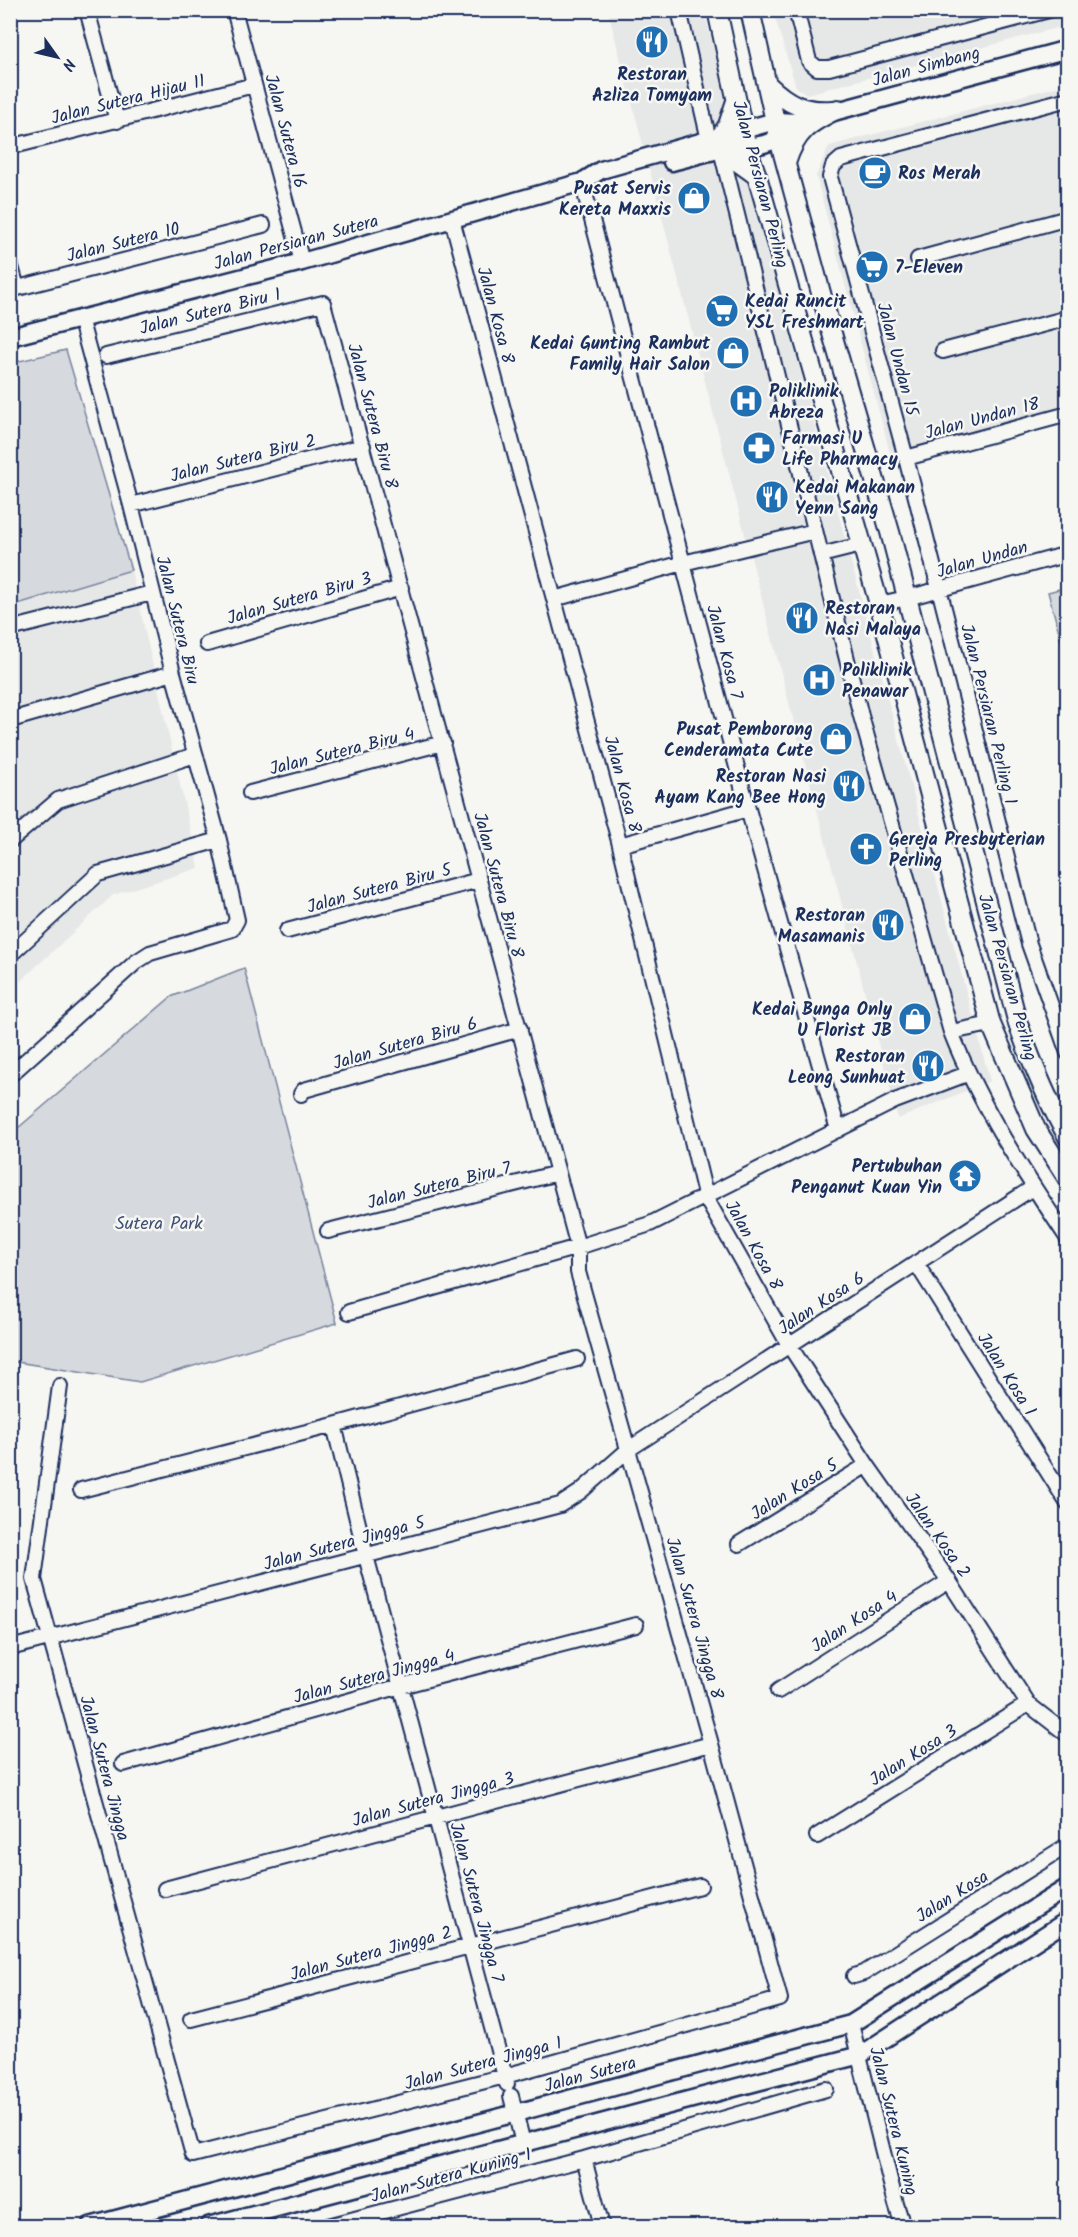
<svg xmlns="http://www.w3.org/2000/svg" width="1078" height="2237" viewBox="0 0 1078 2237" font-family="Kalam,sans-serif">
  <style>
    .built { fill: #e6e7e7 }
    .green { fill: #d6d9dd; stroke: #78849e; stroke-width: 1.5 }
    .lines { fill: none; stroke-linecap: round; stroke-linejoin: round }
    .minor-casing { stroke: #1b2f5e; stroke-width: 18 }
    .tertiary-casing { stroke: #1b2f5e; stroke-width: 21 }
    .secondary-casing { stroke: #1b2f5e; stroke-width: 22 }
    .minor { stroke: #f6f6f2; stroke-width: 14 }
    .tertiary { stroke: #f6f6f2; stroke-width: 16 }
    .secondary { stroke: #f6f6f2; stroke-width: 18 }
    .labels { text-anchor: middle; stroke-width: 5; stroke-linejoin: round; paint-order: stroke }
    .street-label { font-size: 18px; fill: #1b2f5e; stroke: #f6f6f2 }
    .poi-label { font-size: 18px; font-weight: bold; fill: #1b2f5e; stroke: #f6f6f2; text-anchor: start }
    .park-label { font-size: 18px; fill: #405177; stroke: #f6f6f2 }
  </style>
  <rect width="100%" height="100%" fill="#f6f6f2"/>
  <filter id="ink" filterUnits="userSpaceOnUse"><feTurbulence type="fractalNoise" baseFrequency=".0167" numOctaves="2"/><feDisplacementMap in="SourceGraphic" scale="12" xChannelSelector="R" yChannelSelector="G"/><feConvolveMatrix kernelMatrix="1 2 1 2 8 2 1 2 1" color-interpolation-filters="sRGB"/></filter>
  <g filter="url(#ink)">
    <path class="built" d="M 608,11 L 704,11 L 990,1081 L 898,1119 Z
      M 773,11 L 1067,11 L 1068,25 L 807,94 L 796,87 Z
      M 1067,84 L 1067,418 L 893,464 L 816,176 L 829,146 Z
      M 131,570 L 199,868 L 113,895 L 11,990 L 11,606 Z"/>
    <path class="green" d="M 66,350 L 131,570 L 11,606 L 11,363 Z
      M 1067,587 L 1068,587 L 1067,661 L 1048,592 Z
      M 244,968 L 337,1323 L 140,1382 L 11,1361 L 11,1134 L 171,997 Z"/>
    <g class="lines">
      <defs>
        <path id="minor" d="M 87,10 L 117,121
          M 234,10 L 302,262
          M 679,10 L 709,140
          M 796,10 L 809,61 L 817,68 L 829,68 L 1049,10
          M 1068,99 L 841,159 L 833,166 L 830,177 L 906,458 L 1029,944 L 1068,1053
          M 10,147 L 254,85
          M 721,150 L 861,716 L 951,1032 C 980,1106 1024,1173 1068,1239
          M 582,182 L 748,809 L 838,1130
          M 452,219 L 620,845 L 706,1198 L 789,1345 L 867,1465 L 949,1581 L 1028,1704 L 1068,1735
          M 918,259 L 1068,218
          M 10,263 L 17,288
          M 10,290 L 263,225
          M 943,351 L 1068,318
          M 906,458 L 1068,414
          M 131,505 L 363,446
          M 821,555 L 861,545
          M 554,599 L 683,563 L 815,531
          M 879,604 L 907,598 L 1068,554
          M 10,629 L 152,593
          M 207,644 L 401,588
          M 10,722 L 14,719 L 173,673
          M 250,793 L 443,743
          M 10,841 L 58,800 L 195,755
          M 620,845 L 748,809
          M 287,931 L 479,880
          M 10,955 L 98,874 L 219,840
          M 951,1032 L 991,1024
          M 10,1075 L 136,962 L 150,953 L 232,929 L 237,920 L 219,840 L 173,673 L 131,505 L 80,318
          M 301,1094 L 304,1090 L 520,1029
          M 328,1231 L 558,1173
          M 916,1263 L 1068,1504
          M 349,1312 L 578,1247 L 650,1224 L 895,1101 L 967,1074
          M 60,1386 L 34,1579 L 193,2155 L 505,2076 L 780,1999 L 711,1744 L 578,1272 L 578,1247 L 323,303 L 106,356
          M 334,1425 L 366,1556 L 507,2084
          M 81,1490 L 334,1425 L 577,1359
          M 739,1544 L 867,1465
          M 10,1648 L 560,1505 L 580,1492 L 629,1449 L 1034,1187
          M 778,1691 L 949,1581
          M 123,1764 L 401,1686 L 636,1625
          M 817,1836 L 1028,1704
          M 165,1889 L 711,1744
          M 854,1976 L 864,1973 L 1068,1845
          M 191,2019 L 700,1886
          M 851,2024 L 896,2204 L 903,2226
          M 511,2096 L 523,2143
          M 584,2159 L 602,2226
          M 143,2226 L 144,2211
          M 328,2226 L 584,2159 L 826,2089"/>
        <path id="tertiary" d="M 672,162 C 688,158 704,153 719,150 C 743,146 770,149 787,131
          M 10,337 L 302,262 L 582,182 L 601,170 L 775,121 L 796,122 L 1068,49
          M 90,2226 L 851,2024 L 1068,1887
          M 208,2226 L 860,2055 L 1068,1920"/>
        <path id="secondary" d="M 717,10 L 747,148 L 757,176 L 879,604 L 991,1024 L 1036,1129 L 1068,1179
          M 750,10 L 779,139 L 833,337 L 890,532 L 1018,1024 C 1032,1063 1047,1101 1068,1137
          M 768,85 C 789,105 804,112 833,110
          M 720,137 L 728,125 L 736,101
          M 721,150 L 756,175
          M 786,163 C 796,131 809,123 838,109"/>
      </defs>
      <use href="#minor" class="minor-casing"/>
      <use href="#tertiary" class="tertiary-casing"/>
      <use href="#secondary" class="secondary-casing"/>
      <use href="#minor" class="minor"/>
      <use href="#tertiary" class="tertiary"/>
      <use href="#secondary" class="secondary"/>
    </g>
  </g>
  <defs>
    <symbol id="restaurant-disc" viewBox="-11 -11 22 22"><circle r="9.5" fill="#1f6fb2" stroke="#f6f6f2"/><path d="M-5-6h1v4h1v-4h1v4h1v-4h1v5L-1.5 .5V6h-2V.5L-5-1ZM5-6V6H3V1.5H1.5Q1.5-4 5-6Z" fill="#fff"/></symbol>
    <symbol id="cafe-disc" viewBox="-11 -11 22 22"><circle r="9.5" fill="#1f6fb2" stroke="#f6f6f2"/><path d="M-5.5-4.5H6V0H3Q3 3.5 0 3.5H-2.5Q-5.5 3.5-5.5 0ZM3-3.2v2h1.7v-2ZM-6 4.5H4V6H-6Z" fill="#fff"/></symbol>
    <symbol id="shop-disc" viewBox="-11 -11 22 22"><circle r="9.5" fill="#1f6fb2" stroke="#f6f6f2"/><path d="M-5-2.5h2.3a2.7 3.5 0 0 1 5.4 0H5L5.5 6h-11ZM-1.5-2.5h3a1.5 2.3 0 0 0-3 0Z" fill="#fff"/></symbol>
    <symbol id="supermarket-disc" viewBox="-11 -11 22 22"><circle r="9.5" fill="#1f6fb2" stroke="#f6f6f2"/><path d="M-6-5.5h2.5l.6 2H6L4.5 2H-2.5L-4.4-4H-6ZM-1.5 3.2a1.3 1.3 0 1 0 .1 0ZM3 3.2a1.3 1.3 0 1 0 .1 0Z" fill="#fff"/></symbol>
    <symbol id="hospital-disc" viewBox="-11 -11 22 22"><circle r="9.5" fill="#1f6fb2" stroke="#f6f6f2"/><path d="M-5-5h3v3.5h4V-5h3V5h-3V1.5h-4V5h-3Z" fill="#fff"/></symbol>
    <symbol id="pharmacy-disc" viewBox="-11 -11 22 22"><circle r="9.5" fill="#1f6fb2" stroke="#f6f6f2"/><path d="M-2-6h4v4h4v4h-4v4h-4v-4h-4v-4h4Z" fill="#fff"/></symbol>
    <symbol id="church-disc" viewBox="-11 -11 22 22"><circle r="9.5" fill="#1f6fb2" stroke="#f6f6f2"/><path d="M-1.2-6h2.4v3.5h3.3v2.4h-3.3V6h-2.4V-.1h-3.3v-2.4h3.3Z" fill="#fff"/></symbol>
    <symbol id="temple-disc" viewBox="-11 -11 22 22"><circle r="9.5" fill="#1f6fb2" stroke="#f6f6f2"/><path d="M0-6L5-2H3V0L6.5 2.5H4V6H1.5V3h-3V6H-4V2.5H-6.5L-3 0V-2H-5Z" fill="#fff"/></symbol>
  </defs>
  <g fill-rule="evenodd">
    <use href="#restaurant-disc" x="633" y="23" width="38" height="38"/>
    <use href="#cafe-disc" x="856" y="154" width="38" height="38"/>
    <use href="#shop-disc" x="675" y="179" width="38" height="38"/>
    <use href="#supermarket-disc" x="853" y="248" width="38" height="38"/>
    <use href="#supermarket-disc" x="703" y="292" width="38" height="38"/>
    <use href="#shop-disc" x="714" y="334" width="38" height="38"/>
    <use href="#hospital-disc" x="727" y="382" width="38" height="38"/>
    <use href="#pharmacy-disc" x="740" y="429" width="38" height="38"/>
    <use href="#restaurant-disc" x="753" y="478" width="38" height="38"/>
    <use href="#restaurant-disc" x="783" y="599" width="38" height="38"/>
    <use href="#hospital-disc" x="800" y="661" width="38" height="38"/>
    <use href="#shop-disc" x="817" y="720" width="38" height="38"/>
    <use href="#restaurant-disc" x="830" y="767" width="38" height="38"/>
    <use href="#church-disc" x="847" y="830" width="38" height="38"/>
    <use href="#restaurant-disc" x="869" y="906" width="38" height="38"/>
    <use href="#shop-disc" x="896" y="1000" width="38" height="38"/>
    <use href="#restaurant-disc" x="909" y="1047" width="38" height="38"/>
    <use href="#temple-disc" x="946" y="1157" width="38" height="38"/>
  </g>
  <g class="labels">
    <g class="street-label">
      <text transform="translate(926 66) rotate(-15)" y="6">Jalan Simbang</text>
      <text transform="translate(128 99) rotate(-14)" y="6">Jalan Sutera Hijau 11</text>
      <text transform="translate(286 131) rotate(75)" y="6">Jalan Sutera 16</text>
      <text transform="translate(761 184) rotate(75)" y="6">Jalan Persiaran Perling</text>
      <text transform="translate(123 242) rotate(-14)" y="6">Jalan Sutera 10</text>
      <text transform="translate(296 242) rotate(-15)" y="6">Jalan Persiaran Sutera</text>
      <text transform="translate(210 311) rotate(-14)" y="6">Jalan Sutera Biru 1</text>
      <text transform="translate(496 315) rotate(75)" y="6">Jalan Kosa 8</text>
      <text transform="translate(898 359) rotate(75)" y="6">Jalan Undan 15</text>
      <text transform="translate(373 416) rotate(75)" y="6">Jalan Sutera Biru 8</text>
      <text transform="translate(982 418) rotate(-15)" y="6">Jalan Undan 18</text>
      <text transform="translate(243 458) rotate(-14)" y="6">Jalan Sutera Biru 2</text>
      <text transform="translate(982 559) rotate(-16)" y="6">Jalan Undan</text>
      <text transform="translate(299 598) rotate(-16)" y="6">Jalan Sutera Biru 3</text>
      <text transform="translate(178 620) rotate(76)" y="6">Jalan Sutera Biru</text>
      <text transform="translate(725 652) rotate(75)" y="6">Jalan Kosa 7</text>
      <text transform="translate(989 714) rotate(76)" y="6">Jalan Persiaran Perling 1</text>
      <text transform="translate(342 751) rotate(-14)" y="6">Jalan Sutera Biru 4</text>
      <text transform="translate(623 784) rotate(75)" y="6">Jalan Kosa 8</text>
      <text transform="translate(499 885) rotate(75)" y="6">Jalan Sutera Biru 8</text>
      <text transform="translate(379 888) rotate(-15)" y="6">Jalan Sutera Biru 5</text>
      <text transform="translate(1008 977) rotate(74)" y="6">Jalan Persiaran Perling</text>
      <text transform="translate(405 1043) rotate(-16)" y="6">Jalan Sutera Biru 6</text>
      <text transform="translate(439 1185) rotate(-14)" y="6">Jalan Sutera Biru 7</text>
      <text transform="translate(754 1245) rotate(61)" y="6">Jalan Kosa 8</text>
      <text transform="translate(821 1303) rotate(-33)" y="6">Jalan Kosa 6</text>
      <text transform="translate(1007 1374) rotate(58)" y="6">Jalan Kosa 1</text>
      <text transform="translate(794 1489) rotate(-32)" y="6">Jalan Kosa 5</text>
      <text transform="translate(938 1535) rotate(55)" y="6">Jalan Kosa 2</text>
      <text transform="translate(344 1543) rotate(-15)" y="6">Jalan Sutera Jingga 5</text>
      <text transform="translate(695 1618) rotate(74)" y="6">Jalan Sutera Jingga 8</text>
      <text transform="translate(854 1621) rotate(-33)" y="6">Jalan Kosa 4</text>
      <text transform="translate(374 1676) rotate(-15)" y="6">Jalan Sutera Jingga 4</text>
      <text transform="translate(913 1755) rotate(-32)" y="6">Jalan Kosa 3</text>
      <text transform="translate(105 1768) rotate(75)" y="6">Jalan Sutera Jingga</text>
      <text transform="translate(433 1799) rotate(-15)" y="6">Jalan Sutera Jingga 3</text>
      <text transform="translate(952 1896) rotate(-32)" y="6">Jalan Kosa</text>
      <text transform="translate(477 1902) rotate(75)" y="6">Jalan Sutera Jingga 7</text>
      <text transform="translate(371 1953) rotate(-15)" y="6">Jalan Sutera Jingga 2</text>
      <text transform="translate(483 2063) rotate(-15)" y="6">Jalan Sutera Jingga 1</text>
      <text transform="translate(590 2074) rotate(-15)" y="6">Jalan Sutera</text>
      <text transform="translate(894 2121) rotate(76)" y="6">Jalan Sutera Kuning</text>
      <text transform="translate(451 2175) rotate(-15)" y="6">Jalan Sutera Kuning 1</text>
    </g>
    <g class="poi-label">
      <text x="652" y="80" text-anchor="middle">Restoran<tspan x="652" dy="21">Azliza Tomyam</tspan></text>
      <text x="898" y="179">Ros Merah</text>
      <text x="671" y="194" text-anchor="end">Pusat Servis<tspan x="671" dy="21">Kereta Maxxis</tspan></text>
      <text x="895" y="273">7-Eleven</text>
      <text x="745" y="307">Kedai Runcit<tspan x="745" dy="21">YSL Freshmart</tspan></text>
      <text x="710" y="349" text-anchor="end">Kedai Gunting Rambut<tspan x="710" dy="21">Family Hair Salon</tspan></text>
      <text x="769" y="397">Poliklinik<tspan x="769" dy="21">Abreza</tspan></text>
      <text x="782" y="444">Farmasi U<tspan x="782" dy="21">Life Pharmacy</tspan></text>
      <text x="795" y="493">Kedai Makanan<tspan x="795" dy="21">Yenn Sang</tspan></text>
      <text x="825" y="614">Restoran<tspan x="825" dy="21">Nasi Malaya</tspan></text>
      <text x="842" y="676">Poliklinik<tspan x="842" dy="21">Penawar</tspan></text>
      <text x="813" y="735" text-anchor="end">Pusat Pemborong<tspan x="813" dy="21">Cenderamata Cute</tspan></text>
      <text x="826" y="782" text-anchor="end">Restoran Nasi<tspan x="826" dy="21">Ayam Kang Bee Hong</tspan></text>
      <text x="889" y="845">Gereja Presbyterian<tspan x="889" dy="21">Perling</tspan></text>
      <text x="865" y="921" text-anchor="end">Restoran<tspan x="865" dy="21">Masamanis</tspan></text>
      <text x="892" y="1015" text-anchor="end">Kedai Bunga Only<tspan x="892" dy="21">U Florist JB</tspan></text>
      <text x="905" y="1062" text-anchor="end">Restoran<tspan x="905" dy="21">Leong Sunhuat</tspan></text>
      <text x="942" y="1172" text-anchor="end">Pertubuhan<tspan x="942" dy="21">Penganut Kuan Yin</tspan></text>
    </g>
    <g class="park-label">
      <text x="159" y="1229">Sutera Park</text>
    </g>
  </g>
  <rect width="1078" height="2237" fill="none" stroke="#f6f6f2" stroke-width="36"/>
  <rect x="18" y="18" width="1042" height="2201" fill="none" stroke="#1b2f5e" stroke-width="2" filter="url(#ink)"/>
  <g transform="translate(57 57) rotate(124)" stroke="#f6f6f2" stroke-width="4.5" paint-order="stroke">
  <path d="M0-4.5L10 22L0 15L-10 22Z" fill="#1b2f5e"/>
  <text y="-9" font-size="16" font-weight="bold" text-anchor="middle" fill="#1b2f5e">N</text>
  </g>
</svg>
